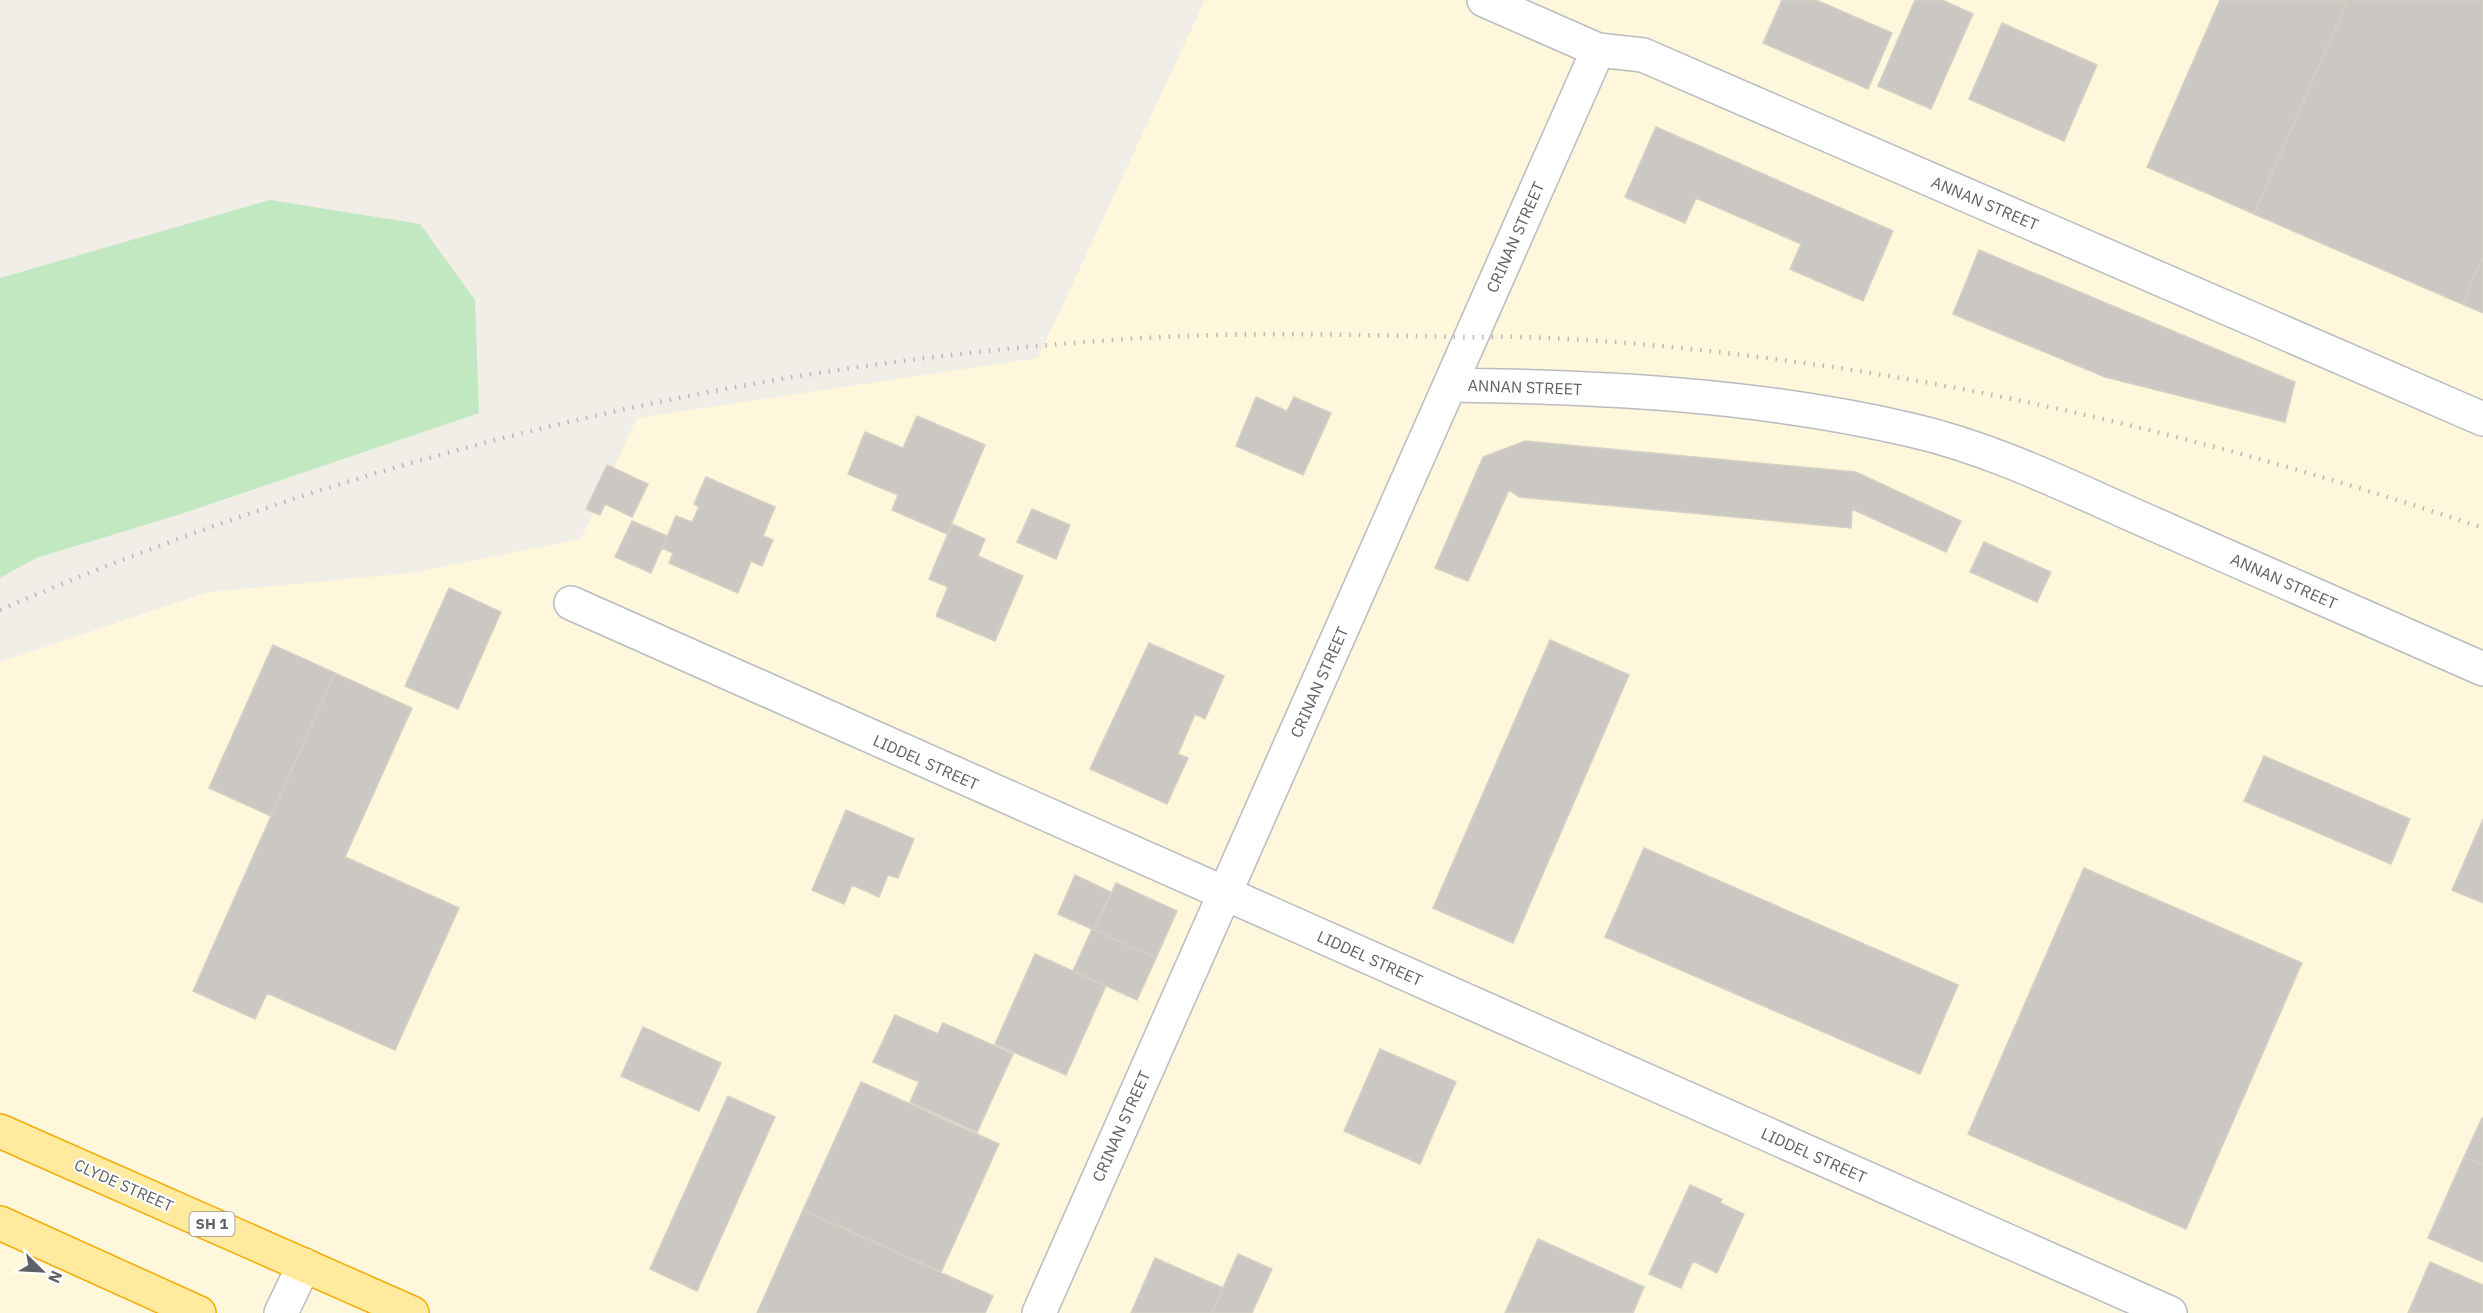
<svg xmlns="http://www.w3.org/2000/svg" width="2483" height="1313" viewBox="0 0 2483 1313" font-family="'IBM Plex Sans',sans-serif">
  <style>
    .commercial { fill: #fff7dc }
    .green { fill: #c2e8c2 }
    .building { fill: #cbc8c3; stroke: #d5d0c4; stroke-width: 1.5 }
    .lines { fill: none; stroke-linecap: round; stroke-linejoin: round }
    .minor-casing { stroke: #b8bbc0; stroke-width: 36 }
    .trunk-casing { stroke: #f6ab00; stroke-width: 36 }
    .minor { stroke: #fff; stroke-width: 33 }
    .trunk { stroke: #ffea9d; stroke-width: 33 }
    .rail { stroke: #b6b7b7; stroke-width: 4.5; stroke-dasharray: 1.5 8; stroke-linecap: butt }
    .labels { text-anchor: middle; stroke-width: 4.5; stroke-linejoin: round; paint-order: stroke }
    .shield { fill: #fff; stroke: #8e9094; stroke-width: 1.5 }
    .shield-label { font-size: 15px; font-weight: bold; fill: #5d6166 }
    .street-label { font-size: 16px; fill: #5d6166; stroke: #fff }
  </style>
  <rect width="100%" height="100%" fill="#f0eee6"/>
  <path class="commercial" d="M 1205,0 L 2483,0 L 2483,1313 L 0,1313 L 0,662 L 208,592 L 411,573 L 581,539 L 637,418 L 1038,358 Z"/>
  <path class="green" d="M 270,200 L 420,224 L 475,300 L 479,413 L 178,515 L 36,558 L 0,578 L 0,278 Z"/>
  <path class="building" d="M 1782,0 L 1816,0 L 1892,33 L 1868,89 L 1763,43 Z
    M 1915,0 L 1942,0 L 1973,14 L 1931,109 L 1878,86 Z
    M 2220,0 L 2348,0 L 2254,214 L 2147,167 Z
    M 2348,0 L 2483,0 L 2483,256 L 2462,304 L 2254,214 Z
    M 2002,23 L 2097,65 L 2064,141 L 1969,99 Z
    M 1656,127 L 1893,231 L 1863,301 L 1790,269 L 1801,244 L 1696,198 L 1685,223 L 1625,197 Z
    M 1979,250 L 2295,382 L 2285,422 L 2105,377 L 1953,314 Z
    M 2483,256 L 2483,313 L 2462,304 Z
    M 1256,397 L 1287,411 L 1294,397 L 1331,413 L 1303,475 L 1236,446 Z
    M 917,416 L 985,445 L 947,534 L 892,510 L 898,495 L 848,474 L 865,432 L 903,448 Z
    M 1525,441 L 1856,472 L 1961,521 L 1946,552 L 1852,509 L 1851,528 L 1519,497 L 1509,490 L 1468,581 L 1435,568 L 1483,457 Z
    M 607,465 L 648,484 L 632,517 L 605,504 L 600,515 L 586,509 Z
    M 706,477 L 775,507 L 763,536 L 773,540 L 762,566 L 751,561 L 738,593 L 669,563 L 673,553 L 662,548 L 676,516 L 692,522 L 699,507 L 694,504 Z
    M 1032,509 L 1070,525 L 1056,559 L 1017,542 Z
    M 632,521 L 667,536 L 651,573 L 615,557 Z
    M 952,524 L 985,539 L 978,556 L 1023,576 L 995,641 L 936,616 L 948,587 L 929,579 Z
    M 1984,542 L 2051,572 L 2037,602 L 1970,572 Z
    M 449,588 L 501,612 L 458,709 L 405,686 Z
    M 1550,640 L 1629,675 L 1513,943 L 1433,908 Z
    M 1149,643 L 1224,676 L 1205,719 L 1195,714 L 1178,754 L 1188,758 L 1167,804 L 1090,769 Z
    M 273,645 L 335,673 L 271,816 L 209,788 Z
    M 335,673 L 412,708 L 345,857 L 459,908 L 395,1050 L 267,993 L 255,1019 L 193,991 Z
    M 2264,756 L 2410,819 L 2391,864 L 2244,801 Z
    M 846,810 L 914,839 L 898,878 L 888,875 L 879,897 L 852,885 L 844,904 L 812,890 Z
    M 2483,819 L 2483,903 L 2452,890 Z
    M 1644,848 L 1958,985 L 1920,1074 L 1605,937 Z
    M 2084,868 L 2302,963 L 2186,1229 L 1968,1134 Z
    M 1075,875 L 1111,892 L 1094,930 L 1058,914 Z
    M 1116,883 L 1177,911 L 1156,958 L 1094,930 Z
    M 1092,929 L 1156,958 L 1137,1000 L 1073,971 Z
    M 1035,954 L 1106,986 L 1066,1075 L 995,1044 Z
    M 895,1015 L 938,1034 L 943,1023 L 1013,1054 L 977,1132 L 910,1102 L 919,1082 L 873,1062 Z
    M 643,1027 L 721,1063 L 699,1111 L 621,1076 Z
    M 1380,1049 L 1456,1082 L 1420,1164 L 1344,1131 Z
    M 861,1082 L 999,1144 L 941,1272 L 803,1210 Z
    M 728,1096 L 775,1117 L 697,1291 L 650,1269 Z
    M 2482,1118 L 2483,1119 L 2483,1165 L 2464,1157 Z
    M 2464,1157 L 2483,1165 L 2483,1262 L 2428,1238 Z
    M 1690,1185 L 1722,1199 L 1720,1203 L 1744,1214 L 1717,1273 L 1693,1261 L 1681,1288 L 1649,1274 Z
    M 803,1210 L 993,1296 L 985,1313 L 757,1313 Z
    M 1538,1239 L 1644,1287 L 1633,1313 L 1505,1313 Z
    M 1238,1254 L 1272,1269 L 1252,1313 L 1212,1313 Z
    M 1155,1258 L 1223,1288 L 1212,1313 L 1131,1313 Z
    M 2430,1262 L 2483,1285 L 2483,1313 L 2408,1313 Z"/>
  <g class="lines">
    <defs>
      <path id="minor" d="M 1484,0 L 1598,50 L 1643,55 L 2483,419
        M 1451,385 C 1604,387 1761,395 1911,430 C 1994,449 2071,488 2149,522 C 2260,571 2372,620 2483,669
        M 571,603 L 2170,1313
        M 281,1313 L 304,1265
        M 1039,1313 L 1598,50"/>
      <path id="trunk" d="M 0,1131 L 412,1313
        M 0,1223 L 199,1313"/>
    </defs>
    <use href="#minor" class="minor-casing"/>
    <use href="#trunk" class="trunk-casing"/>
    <use href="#minor" class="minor"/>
    <use href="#trunk" class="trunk"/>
    <path class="rail" d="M 0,610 C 367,451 764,358 1163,337 C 1261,332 1360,335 1457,337 C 1479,338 1500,336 1521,337 C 1623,340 1726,352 1826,366 C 2050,399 2269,456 2483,528"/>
  </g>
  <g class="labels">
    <rect class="shield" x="189.5" y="1212" width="45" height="24" rx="4.5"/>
    <g class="shield-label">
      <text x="212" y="1229">SH 1</text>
    </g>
    <g class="street-label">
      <text transform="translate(1985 203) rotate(23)" y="6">ANNAN STREET</text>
      <text transform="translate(1515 237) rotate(-66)" y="6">CRINAN STREET</text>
      <text transform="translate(1525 387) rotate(2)" y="6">ANNAN STREET</text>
      <text transform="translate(2284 581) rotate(24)" y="6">ANNAN STREET</text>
      <text transform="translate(1319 682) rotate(-66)" y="6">CRINAN STREET</text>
      <text transform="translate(926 762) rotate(24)" y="6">LIDDEL STREET</text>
      <text transform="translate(1370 958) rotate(24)" y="6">LIDDEL STREET</text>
      <text transform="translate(1121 1126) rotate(-66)" y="6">CRINAN STREET</text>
      <text transform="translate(1814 1155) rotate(24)" y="6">LIDDEL STREET</text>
      <text transform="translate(124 1185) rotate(24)" y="6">CLYDE STREET</text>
    </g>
  </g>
  <g transform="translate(42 1271) rotate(114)" stroke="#ffffff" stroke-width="4.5" paint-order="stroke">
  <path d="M0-4.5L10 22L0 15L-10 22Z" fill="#5d6166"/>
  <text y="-9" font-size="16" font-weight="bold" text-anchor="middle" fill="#5d6166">N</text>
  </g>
</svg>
